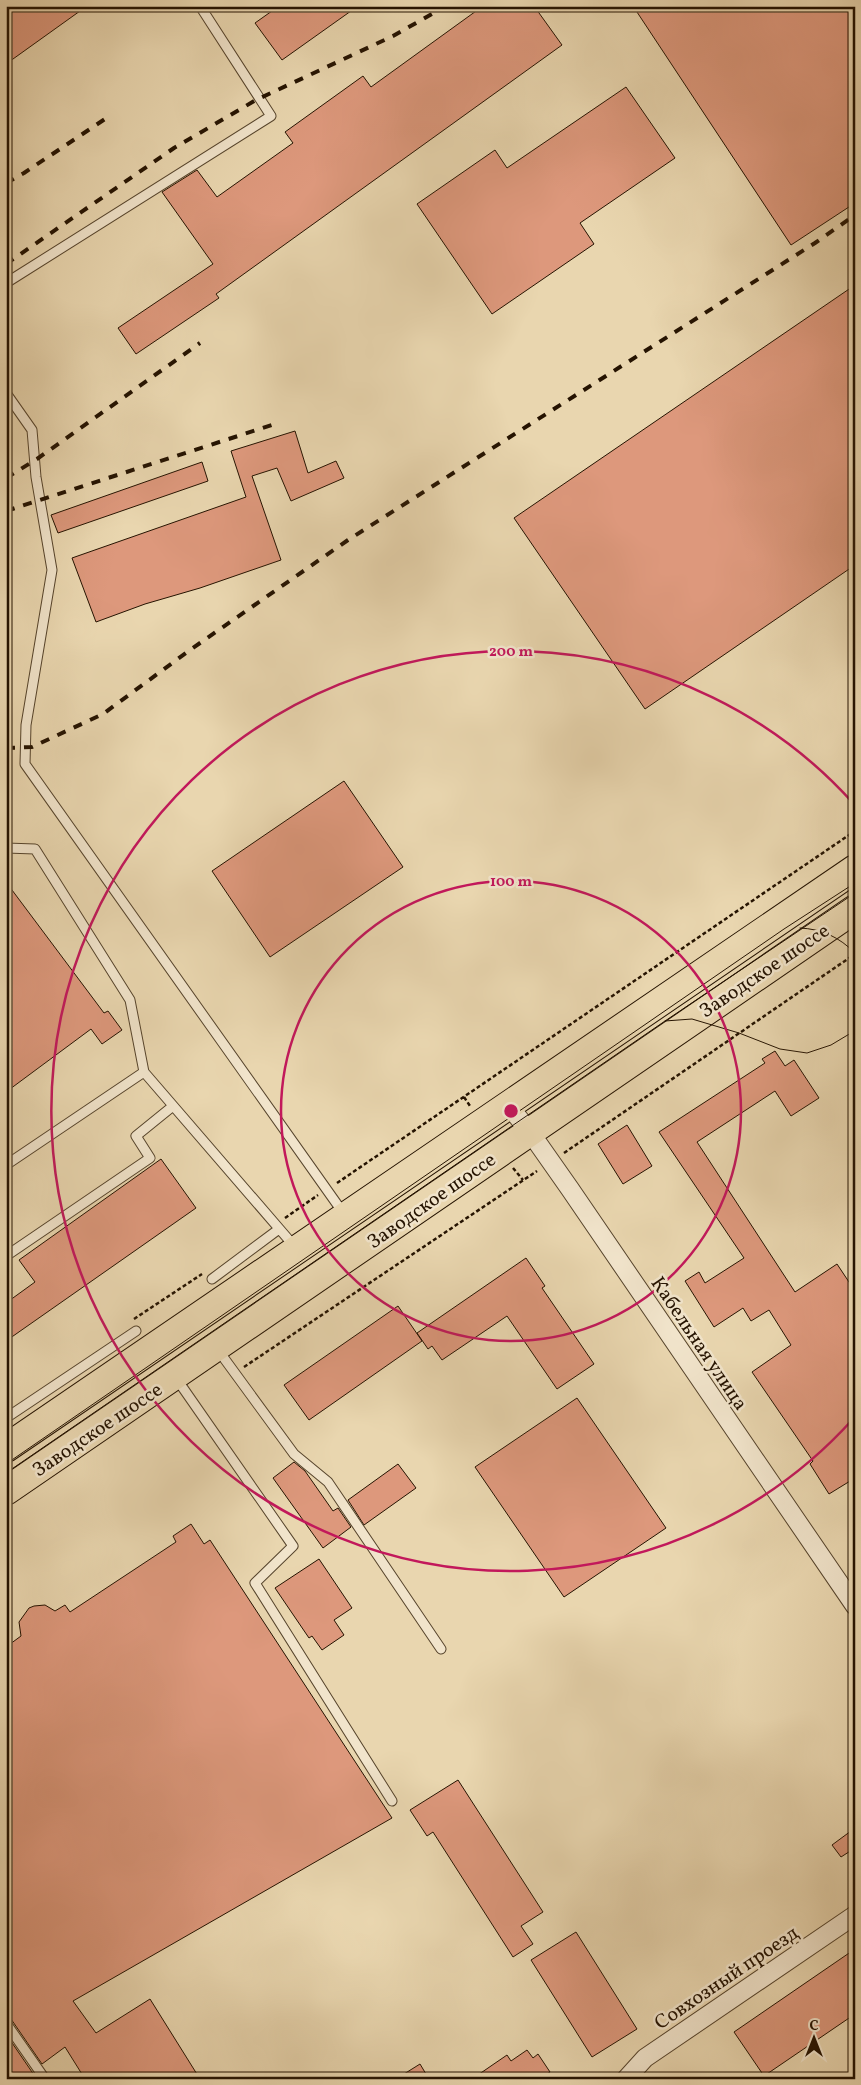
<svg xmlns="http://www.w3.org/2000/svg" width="861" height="2085" viewBox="0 0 861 2085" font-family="Vollkorn,serif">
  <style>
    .building { fill: #dd987c; stroke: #251301 }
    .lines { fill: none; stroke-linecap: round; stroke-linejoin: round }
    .lane-casing { stroke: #56442c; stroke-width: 11 }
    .street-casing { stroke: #56442c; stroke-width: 20 }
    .primary-casing { stroke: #251301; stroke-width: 30 }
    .path { stroke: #251301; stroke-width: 2.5; stroke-dasharray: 4 2.5; stroke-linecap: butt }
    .lane { stroke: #f1e4cb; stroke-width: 9 }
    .street { stroke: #f1e4cb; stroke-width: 18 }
    .primary { stroke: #e9d6af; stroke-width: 28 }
    .tram { stroke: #251301; stroke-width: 1 }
    .rail { stroke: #251301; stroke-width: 4; stroke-dasharray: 9 9; stroke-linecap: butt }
    .ring { fill: none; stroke: #c2185b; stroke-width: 2.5 }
    .labels { text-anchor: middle; stroke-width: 5; stroke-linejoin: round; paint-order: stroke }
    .street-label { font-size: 20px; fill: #251301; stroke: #f1e4cb }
    .centre { fill: #c2185b; stroke: #f1e4cb; stroke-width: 2.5 }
    .ring-label { font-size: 15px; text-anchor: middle; font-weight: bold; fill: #c2185b; stroke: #f1e4cb; stroke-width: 5; stroke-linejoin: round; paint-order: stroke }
  </style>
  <rect width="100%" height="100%" fill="#e9d6af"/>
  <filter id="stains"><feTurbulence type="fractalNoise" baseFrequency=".004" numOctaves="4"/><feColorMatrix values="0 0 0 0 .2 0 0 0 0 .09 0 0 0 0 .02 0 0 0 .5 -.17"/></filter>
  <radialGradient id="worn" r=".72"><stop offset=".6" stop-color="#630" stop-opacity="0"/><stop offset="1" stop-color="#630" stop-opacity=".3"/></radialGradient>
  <path class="building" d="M 6,6 L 87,6 L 6,64 Z
    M 279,6 L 358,6 L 282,60 L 255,23 Z
    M 483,6 L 534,6 L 562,45 L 216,294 L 219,298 L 136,354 L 118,328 L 213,264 L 162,192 L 197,170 L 217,197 L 293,143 L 285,132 L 363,76 L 371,87 Z
    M 633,6 L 855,6 L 855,203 L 791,245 Z
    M 626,87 L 675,158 L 580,223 L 594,244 L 492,314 L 417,204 L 495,150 L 507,168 Z
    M 855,285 L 855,565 L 645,709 L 514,518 Z
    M 295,431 L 308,473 L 336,461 L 344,478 L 291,501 L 277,468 L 252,476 L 281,560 L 200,588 L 145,604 L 96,622 L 72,558 L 246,497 L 231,451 Z
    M 202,462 L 208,481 L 58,533 L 51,515 Z
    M 344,781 L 403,867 L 270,957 L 212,871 Z
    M 6,882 L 104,1013 L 108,1011 L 122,1030 L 102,1044 L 91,1029 L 6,1092 Z
    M 775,1051 L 785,1066 L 794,1060 L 819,1098 L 791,1116 L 775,1091 L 697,1142 L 795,1292 L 837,1264 L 855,1291 L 855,1478 L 829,1494 L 810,1464 L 813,1461 L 752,1372 L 791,1345 L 769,1310 L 751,1321 L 743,1308 L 714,1327 L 685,1281 L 699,1272 L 705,1283 L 744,1258 L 659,1132 L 765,1063 L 762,1059 Z
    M 627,1125 L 652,1166 L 623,1184 L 598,1144 Z
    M 161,1159 L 196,1208 L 6,1341 L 6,1303 L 35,1282 L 19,1260 Z
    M 526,1258 L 545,1286 L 542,1288 L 594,1364 L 557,1389 L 507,1316 L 442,1360 L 432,1346 L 428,1349 L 417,1333 Z
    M 398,1306 L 422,1341 L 309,1420 L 284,1385 Z
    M 577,1398 L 666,1528 L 564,1597 L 475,1467 Z
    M 294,1462 L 305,1471 L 333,1511 L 338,1508 L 351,1527 L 323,1548 L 273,1478 Z
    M 398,1464 L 416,1488 L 364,1525 L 348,1500 Z
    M 191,1524 L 204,1544 L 210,1540 L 392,1818 L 73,2001 L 96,2033 L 150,1999 L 200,2079 L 85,2079 L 65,2047 L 42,2064 L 11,2019 L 6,2017 L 6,1647 L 21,1636 L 19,1622 L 29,1608 L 34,1606 L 45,1605 L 55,1611 L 65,1605 L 70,1612 L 176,1542 L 173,1536 Z
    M 319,1559 L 352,1608 L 334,1620 L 344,1635 L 322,1650 L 312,1636 L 309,1638 L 275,1588 Z
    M 458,1780 L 543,1912 L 521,1926 L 533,1944 L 513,1957 L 433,1832 L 427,1836 L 410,1810 Z
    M 855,1828 L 855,1848 L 841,1857 L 832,1845 Z
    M 576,1932 L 637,2029 L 592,2057 L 531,1960 Z
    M 855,1949 L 855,2014 L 764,2076 L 734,2032 Z
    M 6,2034 L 32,2072 L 36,2079 L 6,2079 Z
    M 527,2050 L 533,2058 L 538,2054 L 550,2072 L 540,2079 L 472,2079 L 507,2055 L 511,2061 Z
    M 420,2064 L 429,2079 L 396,2079 Z"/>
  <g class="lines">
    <defs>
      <path id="lane" d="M 6,283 L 271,116 L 200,6
        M 6,393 L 32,430 L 36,477 L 52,570 L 26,725 L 25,764 L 344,1214
        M 6,848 L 35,849 L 130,1000 L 144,1072
        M 6,1165 L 144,1072 L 295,1247
        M 6,1256 L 150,1158 L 136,1136 L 173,1106
        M 212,1279 L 279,1229
        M 218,1350 L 294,1454 L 328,1482 L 441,1649
        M 176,1378 L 293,1546 L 255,1583 L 392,1801
        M 6,1418 L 136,1331
        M 6,2023 L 45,2079"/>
      <path id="street" d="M 508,1105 L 530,1132 L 570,1189 L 855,1606
        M 626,2079 L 645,2058 L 855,1915"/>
      <path id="primary" d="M 6,1448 L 855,869
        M 6,1491 L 855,909"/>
    </defs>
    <use href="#lane" class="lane-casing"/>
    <use href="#street" class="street-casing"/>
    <use href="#primary" class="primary-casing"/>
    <path class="path" d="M 464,1097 L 470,1106
      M 564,1153 L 855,954
      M 513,1168 L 523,1180
      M 337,1183 L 855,831
      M 285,1218 L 318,1195
      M 134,1319 L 202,1274
      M 244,1367 L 537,1171"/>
    <use href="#lane" class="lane"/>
    <use href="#street" class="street"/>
    <use href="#primary" class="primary"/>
    <path class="tram" d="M 800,928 C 822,929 839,937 855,953
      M 665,1021 L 692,1019 L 739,1033 L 780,1049 L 807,1053 L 831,1045 L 851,1033 L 855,1028
      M 6,1464 L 784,929 L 855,883
      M 6,1473 L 665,1021 L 855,893"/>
    <path class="rail" d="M 6,183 L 24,173 L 108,117
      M 6,264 L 174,148 L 256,100 L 393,36 L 446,6
      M 6,478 L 37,459 L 200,343
      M 6,511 L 275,424
      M 6,748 L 32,747 L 103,714 L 190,650 L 348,540 L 815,243 L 855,215"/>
  </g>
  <g class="ring">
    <circle cx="511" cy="1111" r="230"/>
    <path d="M853 1419A460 460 0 1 1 853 803"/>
  </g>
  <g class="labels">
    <g class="street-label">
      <text transform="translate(764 970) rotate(-34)" y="7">Заводское шоссе</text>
      <text transform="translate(431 1200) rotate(-35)" y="7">Заводское шоссе</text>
      <text transform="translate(700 1343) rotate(56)" y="7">Кабельная улица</text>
      <text transform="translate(97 1429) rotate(-34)" y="7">Заводское шоссе</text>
      <text transform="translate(726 1977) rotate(-34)" y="7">Совхозный проезд</text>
    </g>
  </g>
  <circle cx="511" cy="1111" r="8" class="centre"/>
  <g class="ring-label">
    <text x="511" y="656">200 m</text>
    <text x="511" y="886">100 m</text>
  </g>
  <rect width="861" height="2085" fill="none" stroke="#e9d6af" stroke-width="25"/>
  <rect x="8" y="8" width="846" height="2070" fill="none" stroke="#251301" stroke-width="2.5"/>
  <rect x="12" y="12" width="836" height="2060" fill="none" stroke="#251301"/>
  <g transform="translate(814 2038)" stroke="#f1e4cb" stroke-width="4" paint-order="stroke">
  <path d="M0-4L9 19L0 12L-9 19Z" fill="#251301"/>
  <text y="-8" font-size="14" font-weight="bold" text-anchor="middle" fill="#251301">С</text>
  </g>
  <rect width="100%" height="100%" filter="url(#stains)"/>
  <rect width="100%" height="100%" fill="url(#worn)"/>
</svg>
